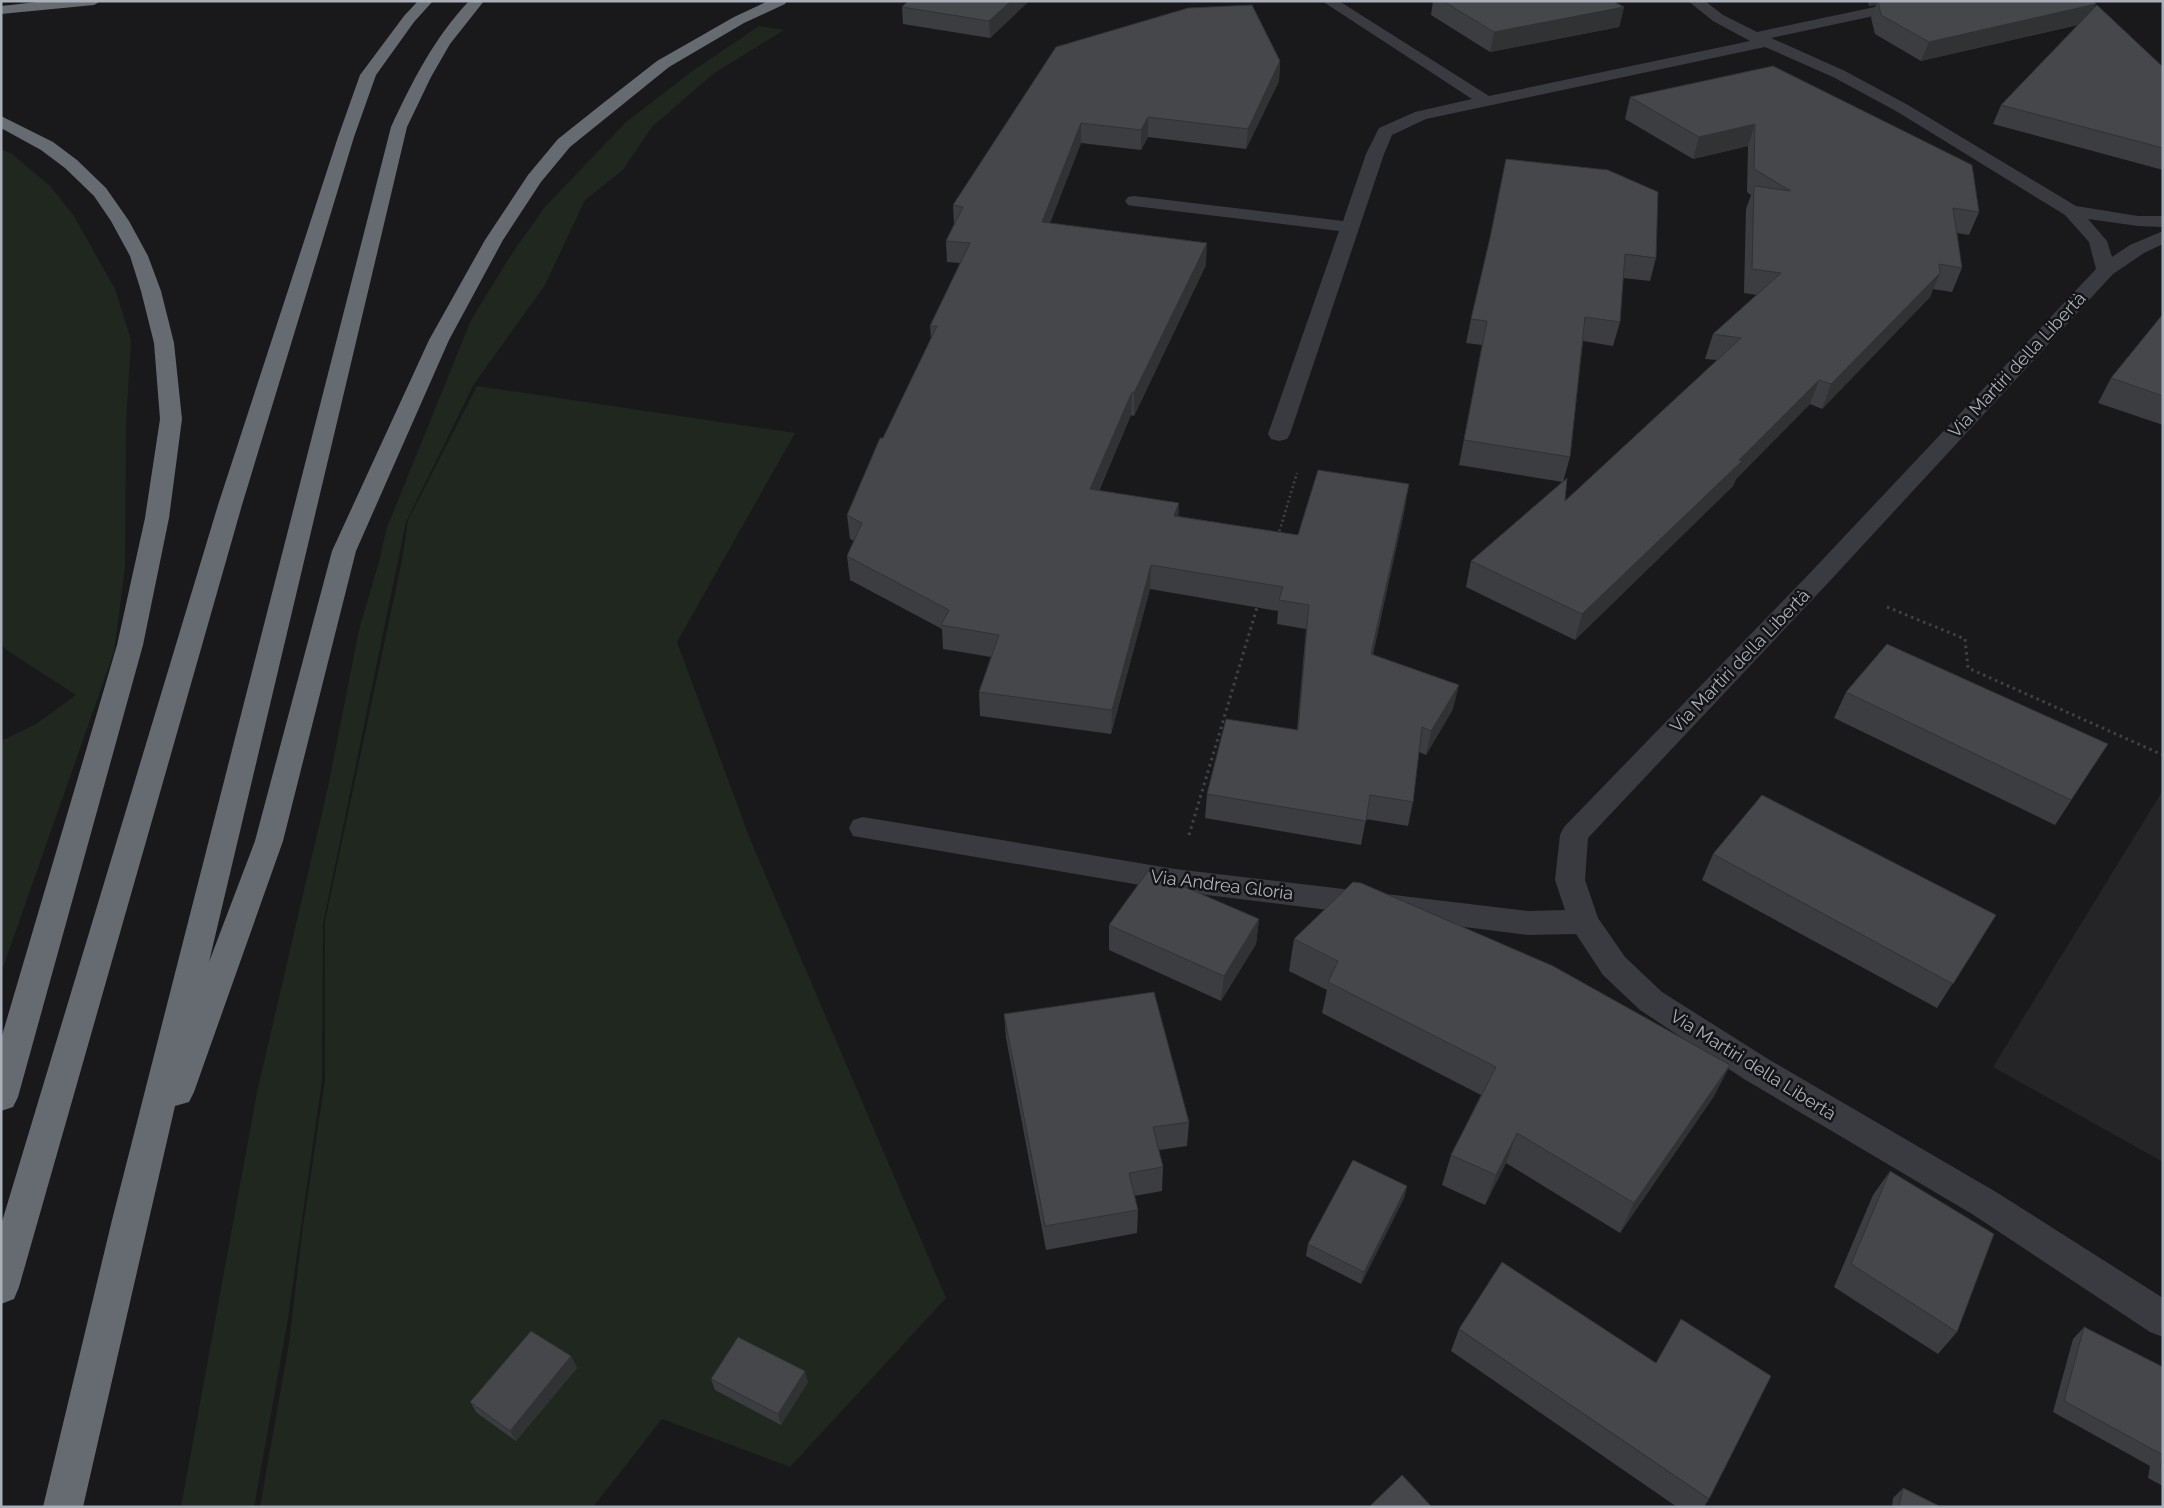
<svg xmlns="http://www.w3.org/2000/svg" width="2164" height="1508" viewBox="0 0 2164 1508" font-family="Raleway,sans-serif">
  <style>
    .built { fill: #252528 }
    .green { fill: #1f271f }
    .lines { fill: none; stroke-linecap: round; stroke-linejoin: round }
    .path-far1 { stroke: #404247; stroke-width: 2.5; stroke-dasharray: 2 3; stroke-linecap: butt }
    .path { stroke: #404247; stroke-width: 3; stroke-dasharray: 2.5 4; stroke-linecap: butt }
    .minor { fill: #3a3b40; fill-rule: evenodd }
    .motorway { fill: #666a71; fill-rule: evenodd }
    .wall { fill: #3b3d40 }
    .shaded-wall { fill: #303234 }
    .building { fill: #45474b; stroke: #303234 }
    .labels { text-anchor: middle; stroke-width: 5; stroke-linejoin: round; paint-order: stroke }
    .street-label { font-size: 18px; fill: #abb1bb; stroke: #141416 }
  </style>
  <rect width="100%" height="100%" fill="#19191b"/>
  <path class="built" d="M 2163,790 L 2163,1162 L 1993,1067 Z"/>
  <path class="green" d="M 759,26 L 784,30 L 713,74 L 652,127 L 623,170 L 585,200 L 545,285 L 474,384 L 406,522 L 323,924 L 322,1081 L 287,1325 L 254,1507 L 181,1507 L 257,1092 L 328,787 L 359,630 L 380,558 L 386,530 L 471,320 L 513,252 L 544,208 L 625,123 L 691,72 Z
    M 1,149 L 12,154 L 50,186 L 74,216 L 115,289 L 131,340 L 126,423 L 125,568 L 114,652 L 1,973 L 1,741 L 36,724 L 76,695 L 5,649 L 1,644 Z
    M 477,386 L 795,433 L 677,642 L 750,839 L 946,1298 L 790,1467 L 662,1419 L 593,1507 L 260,1507 L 289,1343 L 302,1233 L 325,1080 L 325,921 L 402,560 L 408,520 Z"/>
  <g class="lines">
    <path class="path-far1" d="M 1278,536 L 1297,473"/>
    <path class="path" d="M 1887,607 L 1965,639 L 1968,668 L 2163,755
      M 1189,835 L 1258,604"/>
    <path class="minor" d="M 1322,1 L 1339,1 L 1489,96 L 1750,41 L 1713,21 L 1688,1 L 1705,1 L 1723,15 L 1757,32 L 1903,1 L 1932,1 L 1925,5 L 1771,38 L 1845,71 L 1908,105 L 2076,206 L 2138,216 L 2163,216 L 2163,227 L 2138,226 L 2088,219 L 2107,241 L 2112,257 L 2130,245 L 2163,231 L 2163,244 L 2144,253 L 2113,274 L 1827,584 L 1588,838 L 1585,880 L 1598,918 L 1625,957 L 1662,992 L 1768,1059 L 1996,1192 L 2163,1298 L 2163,1337 L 2150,1332 L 1972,1214 L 1744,1079 L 1640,1010 L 1603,975 L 1576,934 L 1529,935 L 1175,891 L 853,836 L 849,828 L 853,820 L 863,817 L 1175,869 L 1529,911 L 1565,910 L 1555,880 L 1560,835 L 1564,827 L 1809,574 L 2096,269 L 2089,242 L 2065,215 L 1896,111 L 1833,77 L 1765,47 L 1426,119 L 1392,135 L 1384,154 L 1290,434 L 1287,439 L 1279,441 L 1271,439 L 1268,434 L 1339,231 L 1134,206 L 1128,205 L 1125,201 L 1128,197 L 1134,196 L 1343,221 L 1366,154 L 1379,128 L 1415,112 L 1472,99 Z"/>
    <path class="motorway" d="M 46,1 L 101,1 L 94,5 L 1,14 L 1,6 Z
      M 418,1 L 433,1 L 414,22 L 376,75 L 354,137 L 242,505 L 19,1287 L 14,1299 L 1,1304 L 1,1225 L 218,505 L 338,137 L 360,75 L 404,16 Z
      M 469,1 L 484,1 L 450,44 L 431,77 L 407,127 L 209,962 L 255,841 L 332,551 L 429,340 L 485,240 L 528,175 L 558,139 L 602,104 L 657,61 L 734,17 L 768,1 L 787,1 L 785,4 L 744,23 L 669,67 L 570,147 L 541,182 L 503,240 L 449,340 L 356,551 L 283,841 L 194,1092 L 189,1102 L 175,1106 L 83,1507 L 43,1507 L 112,1220 L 391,127 C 412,82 434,38 469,1 Z
      M 1,116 L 53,142 L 77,160 L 106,188 L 129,221 L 148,256 L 161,291 L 174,343 L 182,419 L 169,518 L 143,645 L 18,1097 L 13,1107 L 1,1111 L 1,1039 L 117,645 L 145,518 L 160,419 L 154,343 L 141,291 L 130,256 L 111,221 L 94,196 L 65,168 L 41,150 L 1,128 Z"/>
  </g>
  <path class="wall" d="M 908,1 L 1029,1 L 990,38 L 903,24 L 902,7 Z
    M 1433,1 L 1613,1 L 1624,7 L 1619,27 L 1490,52 L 1431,15 Z
    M 1868,1 L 2094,1 L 2095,8 L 2163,67 L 2163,170 L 1993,124 L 2001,105 L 2078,25 L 1921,61 L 1875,34 L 1871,18 L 1876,5 L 1869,6 Z
    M 1056,47 L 1280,61 L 1279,81 L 1246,149 L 1148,137 L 1141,150 L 1081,143 L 1050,223 L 1206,265 L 1134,416 L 1131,415 L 1099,491 L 1178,516 L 1298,535 L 1405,508 L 1373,654 L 1453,709 L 1426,755 L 1419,752 L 1413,802 L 1408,826 L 1366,819 L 1361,845 L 1205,818 L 1207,794 L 1297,730 L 1306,629 L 1277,624 L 1278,611 L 1150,589 L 1111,734 L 980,716 L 979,692 L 991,657 L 943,649 L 942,629 L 850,580 L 847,556 L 854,541 L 850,539 L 847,515 L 931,339 L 930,326 L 960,263 L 947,262 L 946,241 L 954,225 L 953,205 Z
    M 1773,66 L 1979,212 L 1969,235 L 1957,233 L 1962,268 L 1952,292 L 1933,289 L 1930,297 L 1822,409 L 1810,404 L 1736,479 L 1733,486 L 1575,640 L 1466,587 L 1471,561 L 1565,501 L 1717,360 L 1705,359 L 1713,334 L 1757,295 L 1744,293 L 1746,209 L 1751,195 L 1747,192 L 1748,146 L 1693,159 L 1625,119 L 1630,97 Z
    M 1490,238 L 1656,258 L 1650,281 L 1623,278 L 1620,322 L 1613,346 L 1583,341 L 1570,457 L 1563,482 L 1459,465 L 1482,345 L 1466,343 L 1471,319 Z
    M 2163,314 L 2163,425 L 2098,403 L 2111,378 Z
    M 1846,692 L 2091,770 L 2055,825 L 1834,718 Z
    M 1713,854 L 1996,915 L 1937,1008 L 1702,880 Z
    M 1259,919 L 1256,944 L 1221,1001 L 1109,950 L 1109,925 Z
    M 1294,939 L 1730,1065 L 1714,1096 L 1620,1233 L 1506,1163 L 1485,1205 L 1442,1185 L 1451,1155 L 1481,1095 L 1322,1013 L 1327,990 L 1289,971 Z
    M 1004,1014 L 1189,1122 L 1187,1146 L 1159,1150 L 1163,1167 L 1162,1191 L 1134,1196 L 1138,1210 L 1137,1233 L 1046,1250 L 1006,1038 Z
    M 1890,1171 L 1957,1332 L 1938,1354 L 1834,1287 L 1873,1195 Z
    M 1407,1186 L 1404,1198 L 1361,1284 L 1306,1256 L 1308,1244 Z
    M 2084,1327 L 2163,1367 L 2163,1486 L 2148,1478 L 2150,1466 L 2053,1412 L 2073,1339 Z
    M 1459,1329 L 1709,1499 L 1704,1507 L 1677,1507 L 1451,1351 Z
    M 571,1356 L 577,1368 L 516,1441 L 477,1413 L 470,1402 Z
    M 711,1379 L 808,1382 L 781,1425 L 715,1390 Z
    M 1903,1488 L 1941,1507 L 1892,1507 L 1893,1498 Z"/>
  <path class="shaded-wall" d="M 1011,1 L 1029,1 L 990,38 L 989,21 Z
    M 1871,1 L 1877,1 L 1876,5 L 1869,6 Z
    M 2096,4 L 2088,22 L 1921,61 L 1929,42 Z
    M 1624,7 L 1619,27 L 1490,52 L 1494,32 Z
    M 1280,61 L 1279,81 L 1246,149 L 1248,129 Z
    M 1148,117 L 1148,137 L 1141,150 L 1141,130 Z
    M 1081,123 L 1081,143 L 1042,243 L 1042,222 Z
    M 1755,124 L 1748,146 L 1693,159 L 1699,137 Z
    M 1207,243 L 1206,265 L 1134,416 L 1134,393 Z
    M 1940,273 L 1930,297 L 1822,409 L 1831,384 Z
    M 1819,380 L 1810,404 L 1736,479 L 1733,486 L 1575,640 L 1582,614 Z
    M 1132,392 L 1131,415 L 1089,512 L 1090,489 Z
    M 1409,484 L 1405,508 L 1367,677 L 1371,654 Z
    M 1179,503 L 1178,527 L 1174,516 Z
    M 1151,565 L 1150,589 L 1111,734 L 1112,710 Z
    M 1459,685 L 1453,709 L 1426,755 L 1431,731 Z
    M 1259,919 L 1256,944 L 1221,1001 L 1224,976 Z
    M 1730,1065 L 1714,1096 L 1620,1233 L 1634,1203 Z
    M 1517,1133 L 1506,1163 L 1485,1205 L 1496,1175 Z
    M 1407,1186 L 1404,1198 L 1361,1284 L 1364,1272 Z
    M 571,1356 L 577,1368 L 516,1441 L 510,1431 Z
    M 805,1371 L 808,1382 L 781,1425 L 778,1414 Z"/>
  <path class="building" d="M 908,1 L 1011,1 L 989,21 L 902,7 Z
    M 1443,1 L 1613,1 L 1624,7 L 1494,32 Z
    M 1878,1 L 2094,1 L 2096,4 L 1929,42 L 1881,15 Z
    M 1252,5 L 1280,61 L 1248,129 L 1148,117 L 1141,130 L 1081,123 L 1042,222 L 1207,243 L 1134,393 L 1132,392 L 1090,489 L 1179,503 L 1174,516 L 1298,535 L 1318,470 L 1409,484 L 1371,654 L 1459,685 L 1431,731 L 1422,727 L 1413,802 L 1370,795 L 1366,821 L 1207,794 L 1226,719 L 1298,730 L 1309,605 L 1279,600 L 1283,587 L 1151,565 L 1112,710 L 979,692 L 999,635 L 941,625 L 949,610 L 847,556 L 862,523 L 847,515 L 880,438 L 883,438 L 937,326 L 930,326 L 970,243 L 946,241 L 963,207 L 953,205 L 1056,47 L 1188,8 Z
    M 2097,5 L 2163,67 L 2163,148 L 2001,105 Z
    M 1773,66 L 1972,165 L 1979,212 L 1953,208 L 1962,268 L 1939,264 L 1940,273 L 1831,384 L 1819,380 L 1739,460 L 1742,461 L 1582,614 L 1471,561 L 1567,478 L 1565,501 L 1741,338 L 1713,334 L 1781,273 L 1752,269 L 1754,186 L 1791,191 L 1754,169 L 1755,124 L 1699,137 L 1630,97 Z
    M 1506,159 L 1608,170 L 1658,192 L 1656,258 L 1625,254 L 1620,322 L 1585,317 L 1570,457 L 1464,440 L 1487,321 L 1471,319 L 1490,238 Z
    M 2163,314 L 2163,396 L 2111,378 Z
    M 1887,644 L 2108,744 L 2071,800 L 1846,692 Z
    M 1762,795 L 1996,915 L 1953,984 L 1713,854 Z
    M 1148,871 L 1259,919 L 1224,976 L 1109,925 Z
    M 1353,882 L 1361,883 L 1553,966 L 1730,1065 L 1634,1203 L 1517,1133 L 1496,1175 L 1451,1155 L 1496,1067 L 1328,982 L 1338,961 L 1294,939 Z
    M 1154,992 L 1189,1122 L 1153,1127 L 1163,1167 L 1129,1173 L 1138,1210 L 1045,1226 L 1004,1014 Z
    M 1353,1160 L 1407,1186 L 1364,1272 L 1308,1244 Z
    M 1890,1171 L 1994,1234 L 1957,1332 L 1851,1264 Z
    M 1502,1262 L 1656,1363 L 1681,1319 L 1771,1376 L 1709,1499 L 1459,1329 Z
    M 2084,1327 L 2163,1367 L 2163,1455 L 2064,1401 Z
    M 531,1331 L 571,1356 L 510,1431 L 470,1402 Z
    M 738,1337 L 805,1371 L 778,1414 L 711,1379 Z
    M 2163,1457 L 2163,1469 L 2160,1467 Z
    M 1402,1475 L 1432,1507 L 1369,1507 Z
    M 1903,1488 L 1941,1507 L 1899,1507 Z"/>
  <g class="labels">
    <g class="street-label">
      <text transform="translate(2017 365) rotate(-47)" y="6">Via Martiri della Libertà</text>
      <text transform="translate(1740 661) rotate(-46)" y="6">Via Martiri della Libertà</text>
      <text transform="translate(1222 885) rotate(7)" y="6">Via Andrea Gloria</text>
      <text transform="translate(1753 1065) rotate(32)" y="6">Via Martiri della Libertà</text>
    </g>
  </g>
  <rect width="2164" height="1508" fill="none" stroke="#abb1bb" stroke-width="5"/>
</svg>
